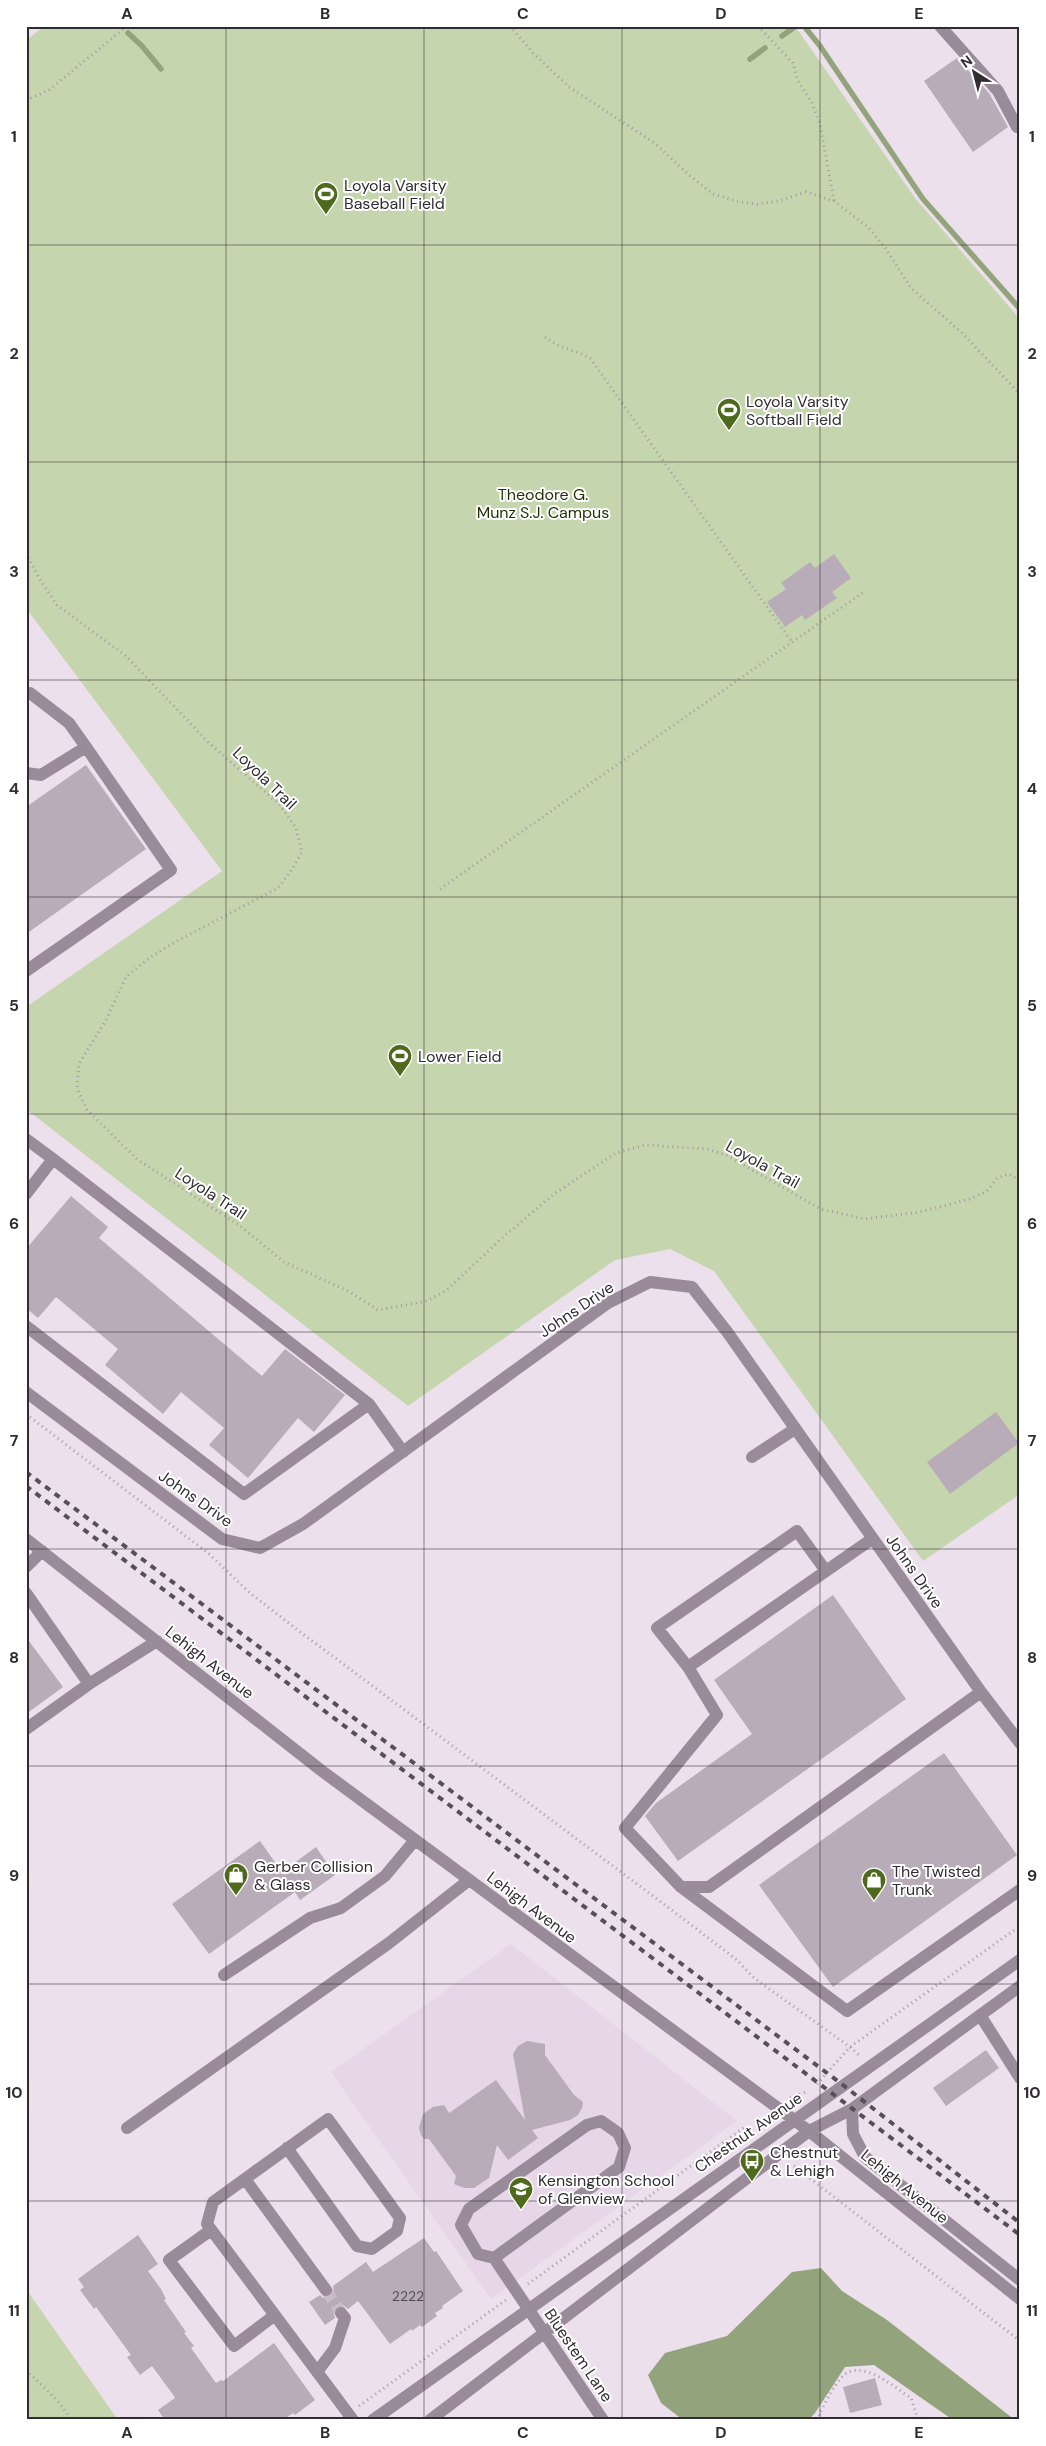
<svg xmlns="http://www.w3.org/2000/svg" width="1046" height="2446" viewBox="0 0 1046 2446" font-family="'DM Sans',sans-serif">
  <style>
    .built { fill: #e7d5e8 }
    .green { fill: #c5d6af }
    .water { fill: #93a47c }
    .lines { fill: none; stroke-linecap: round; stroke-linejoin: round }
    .stream { stroke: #93a47c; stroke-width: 5.5 }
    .building { fill: #b8acb8 }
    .minor-tunnel { stroke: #c7bcc7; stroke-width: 12; stroke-dasharray: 12 6; stroke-linecap: butt }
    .path { stroke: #a49aa4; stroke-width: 3; stroke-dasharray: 1 4; stroke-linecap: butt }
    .minor { stroke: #9a8b9a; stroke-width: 12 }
    .rail { stroke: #565056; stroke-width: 4; stroke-dasharray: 6 6; stroke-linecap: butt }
    .grid { fill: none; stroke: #312c31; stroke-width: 1; stroke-opacity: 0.55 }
    .labels { text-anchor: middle; stroke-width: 4; stroke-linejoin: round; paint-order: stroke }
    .number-label { font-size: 14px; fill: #534c53 }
    .poi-label { font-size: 16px; fill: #312c31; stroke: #fff; text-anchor: start }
    .park-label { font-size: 16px; fill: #1f2f00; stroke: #fff }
    .street-label { font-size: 16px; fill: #312c31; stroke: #fff }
    .neatline { fill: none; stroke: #312c31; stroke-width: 2 }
    .grid-label { font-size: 16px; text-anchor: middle; font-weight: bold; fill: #312c31 }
  </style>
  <rect width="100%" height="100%" fill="#ece0ec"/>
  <path class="built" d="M 511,1944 L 737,2121 L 491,2299 L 331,2072 Z"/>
  <path class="green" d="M 45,26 L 795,26 L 915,198 L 1020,319 L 1020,1494 L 923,1561 L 714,1271 L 670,1249 L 615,1260 L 408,1406 L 26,1109 L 26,1007 L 222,871 L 26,608 L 26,40 Z
    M 26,2289 L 118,2420 L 26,2420 Z"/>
  <path class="water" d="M 821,2268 L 842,2291 L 887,2320 L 1015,2420 L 953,2420 L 874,2365 L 845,2367 L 815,2413 L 808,2420 L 683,2420 L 661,2403 L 648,2375 L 665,2353 L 727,2336 L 792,2272 Z"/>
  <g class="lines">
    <path class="stream" d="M 804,26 L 820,46 L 923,199 L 1020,309
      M 128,33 L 142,46 L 161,69
      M 782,36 L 796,26
      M 750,59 L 765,48"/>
  </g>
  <path class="building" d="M 957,58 L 989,93 L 1008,127 L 973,152 L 924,81 Z
    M 834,554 L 851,578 L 832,592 L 837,598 L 805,620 L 802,615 L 785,627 L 767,602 L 786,589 L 781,583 L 810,562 L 815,568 Z
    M 86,765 L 146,849 L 26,934 L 26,807 Z
    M 71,1196 L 108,1227 L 99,1238 L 262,1376 L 285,1349 L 345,1395 L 314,1432 L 298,1418 L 248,1478 L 209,1445 L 224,1428 L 181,1392 L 163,1414 L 105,1365 L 118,1349 L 56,1297 L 38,1318 L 26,1308 L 26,1249 Z
    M 996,1412 L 1019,1443 L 950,1494 L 927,1462 Z
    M 833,1595 L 906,1699 L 678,1861 L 645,1816 L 656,1803 L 752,1734 L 714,1680 Z
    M 26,1637 L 63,1687 L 26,1714 Z
    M 944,1753 L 1017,1855 L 833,1987 L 759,1885 Z
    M 260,1841 L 282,1872 L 316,1847 L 335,1875 L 300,1900 L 295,1892 L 209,1954 L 172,1904 Z
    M 527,2041 L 545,2044 L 545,2055 L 574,2095 L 583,2102 L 582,2108 L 578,2115 L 570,2120 L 532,2130 L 538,2138 L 508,2160 L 497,2145 L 489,2178 L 474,2188 L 464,2188 L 454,2184 L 456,2176 L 429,2139 L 424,2139 L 421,2135 L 419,2128 L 423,2114 L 433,2107 L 444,2105 L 449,2113 L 496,2080 L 525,2120 L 513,2054 L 518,2046 Z
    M 986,2050 L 999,2068 L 946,2106 L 933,2088 Z
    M 138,2235 L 158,2264 L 148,2271 L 161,2289 L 166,2299 L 164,2300 L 186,2332 L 184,2333 L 194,2346 L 191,2348 L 216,2383 L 221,2380 L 223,2381 L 274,2343 L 315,2400 L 295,2415 L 293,2413 L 283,2420 L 165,2420 L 158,2410 L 175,2398 L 174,2396 L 152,2366 L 140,2375 L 127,2357 L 131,2355 L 96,2307 L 94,2309 L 80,2290 L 84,2287 L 78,2279 Z
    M 424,2238 L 434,2252 L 436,2251 L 463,2291 L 442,2306 L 443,2308 L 435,2313 L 437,2316 L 422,2327 L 420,2325 L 412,2331 L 411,2329 L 390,2344 L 358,2301 L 348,2309 L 343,2305 L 336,2306 L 333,2311 L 335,2318 L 325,2325 L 309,2302 L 320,2295 L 323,2298 L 330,2297 L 334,2293 L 333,2286 L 366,2262 L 373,2272 Z
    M 875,2378 L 882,2405 L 850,2413 L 843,2387 Z"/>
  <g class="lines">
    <path class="minor-tunnel" d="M 326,2290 L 341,2313"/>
    <path class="path" d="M 510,26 L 533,53 L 569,87 L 656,144 L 690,176 L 713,194 L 740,202 L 757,204 L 779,201 L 806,192 L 834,201 L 869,228 L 886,249 L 911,288 L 963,334 L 1020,394
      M 758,26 L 793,63 L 798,81 L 812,103 L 820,124 L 834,201
      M 26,100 L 49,90 L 127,26
      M 545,337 C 558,348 575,350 590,358 L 792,642
      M 26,553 L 39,578 L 57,605 L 126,656 L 209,743 L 279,804 L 296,828 L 302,852 L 293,868 L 278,888 L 175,942 L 149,958 L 126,977 L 106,1020 L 79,1064 L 77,1088 L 87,1110 L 138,1160 L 239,1225 L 284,1262 L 348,1291 L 378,1310 L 427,1301 L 447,1290 L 502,1238 L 554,1194 L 616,1153 L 645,1145 L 707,1149 L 726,1155 L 821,1209 L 865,1219 L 920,1212 L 970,1199 L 987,1191 L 997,1178 L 1009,1174 L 1020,1181
      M 440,889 L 865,591
      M 26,1414 L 208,1553 L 250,1593 L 299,1631 L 669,1908 L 737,1960 L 754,1978 L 850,2047 L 861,2057
      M 817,2084 L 850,2047 L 1020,1926
      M 790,2098 L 806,2092
      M 794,2166 L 1020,2341
      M 528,2284 L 746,2126
      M 26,2370 L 56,2399 L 72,2420
      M 359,2406 L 506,2300
      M 822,2420 L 819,2414 C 826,2402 833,2386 842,2377 C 860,2357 894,2387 911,2398 L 918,2420"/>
    <path class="minor" d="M 940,26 L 998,91 L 1017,127
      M 26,694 L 30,693 L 69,723 L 86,747
      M 26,773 L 41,775 L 86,747 L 171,870 L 26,971
      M 26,1139 L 53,1159 L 26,1194
      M 53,1159 L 369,1404
      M 26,1326 L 244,1494 L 369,1404 L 403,1452
      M 26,1392 L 222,1539 L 260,1548 L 303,1524 L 608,1303 L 650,1282 L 692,1287 L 728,1333 L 981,1692 L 1020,1743
      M 752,1457 L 795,1429
      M 26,1539 L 322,1771 L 809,2131 L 1020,2299
      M 872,1539 L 688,1667 L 717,1715 L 625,1828 L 681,1887 L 709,1887 L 981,1692
      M 26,1567 L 42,1551
      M 26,1593 L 89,1684 L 157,1641
      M 688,1667 L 657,1628 L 797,1531 L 826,1571
      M 26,1729 L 89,1684
      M 681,1887 L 847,2011 L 1020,1890
      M 224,1975 L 310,1918 L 341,1908 L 385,1876 L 415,1840
      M 980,2015 L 1020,2078
      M 852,2109 L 853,2134 L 865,2157 L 1020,2280
      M 127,2128 L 389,1943 L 469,1880
      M 287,2148 L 357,2246 L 372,2249 L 397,2231 L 400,2218 L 328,2119 L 213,2202 L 207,2224 L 353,2420
      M 245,2179 L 326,2290
      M 211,2230 L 169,2260 L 234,2346 L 275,2315
      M 494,2258 L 619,2167 L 625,2148 L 618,2133 L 601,2121 L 587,2125 L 469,2209 L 461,2225 L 478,2254 L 494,2258 L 603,2420
      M 317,2372 L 335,2348 L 345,2318 L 341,2313
      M 373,2420 L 1020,1960
      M 430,2420 L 809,2131 L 852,2109 L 1020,1986"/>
    <path class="rail" d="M 26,1472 L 843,2085 L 1020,2223
      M 26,1486 L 1020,2235"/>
  </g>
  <path class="grid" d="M 226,26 L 226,2420M 424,26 L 424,2420M 622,26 L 622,2420M 820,26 L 820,2420M 26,245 L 1020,245M 26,462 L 1020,462M 26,680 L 1020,680M 26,897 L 1020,897M 26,1114 L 1020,1114M 26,1332 L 1020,1332M 26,1549 L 1020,1549M 26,1766 L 1020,1766M 26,1984 L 1020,1984M 26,2201 L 1020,2201"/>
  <defs>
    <symbol id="stadium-pin" viewBox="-11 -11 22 30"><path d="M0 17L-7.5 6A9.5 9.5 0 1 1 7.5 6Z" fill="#4f6a1d" stroke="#fff"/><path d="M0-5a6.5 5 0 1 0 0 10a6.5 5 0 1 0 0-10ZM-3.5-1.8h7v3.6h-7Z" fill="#fff"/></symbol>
    <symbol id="shop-pin" viewBox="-11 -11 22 30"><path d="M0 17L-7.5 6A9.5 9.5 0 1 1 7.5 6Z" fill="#4f6a1d" stroke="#fff"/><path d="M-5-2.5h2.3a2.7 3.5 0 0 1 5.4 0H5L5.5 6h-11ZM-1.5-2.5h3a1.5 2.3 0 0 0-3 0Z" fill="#fff"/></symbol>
    <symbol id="bus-pin" viewBox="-11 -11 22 30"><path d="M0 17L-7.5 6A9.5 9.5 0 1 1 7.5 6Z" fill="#4f6a1d" stroke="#fff"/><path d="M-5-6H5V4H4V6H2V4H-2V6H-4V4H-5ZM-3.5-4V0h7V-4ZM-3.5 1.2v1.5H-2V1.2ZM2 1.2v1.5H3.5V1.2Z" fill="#fff"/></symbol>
    <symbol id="school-pin" viewBox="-11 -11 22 30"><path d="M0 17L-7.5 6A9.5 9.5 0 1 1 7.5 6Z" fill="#4f6a1d" stroke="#fff"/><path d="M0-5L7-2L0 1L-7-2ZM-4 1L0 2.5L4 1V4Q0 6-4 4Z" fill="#fff"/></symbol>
  </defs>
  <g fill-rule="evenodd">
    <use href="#stadium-pin" x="312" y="180" width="28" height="38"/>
    <use href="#stadium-pin" x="715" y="396" width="28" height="38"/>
    <use href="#stadium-pin" x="386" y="1042" width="28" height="38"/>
    <use href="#shop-pin" x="222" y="1861" width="28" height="38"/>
    <use href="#shop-pin" x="860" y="1866" width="28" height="38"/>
    <use href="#bus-pin" x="738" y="2147" width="28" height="38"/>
    <use href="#school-pin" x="507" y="2175" width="28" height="38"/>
  </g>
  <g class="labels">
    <g class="number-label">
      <text x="408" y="2301">2222</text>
    </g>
    <g class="poi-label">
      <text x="344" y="191">Loyola Varsity<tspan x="344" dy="18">Baseball Field</tspan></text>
      <text x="746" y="407">Loyola Varsity<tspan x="746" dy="18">Softball Field</tspan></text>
      <text x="418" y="1062">Lower Field</text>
      <text x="254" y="1872">Gerber Collision<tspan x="254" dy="18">&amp; Glass</tspan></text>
      <text x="892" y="1877">The Twisted<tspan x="892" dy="18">Trunk</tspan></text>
      <text x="770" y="2158">Chestnut<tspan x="770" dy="18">&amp; Lehigh</tspan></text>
      <text x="538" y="2186">Kensington School<tspan x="538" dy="18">of Glenview</tspan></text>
    </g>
    <g class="park-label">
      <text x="543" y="500">Theodore G.<tspan x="543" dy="18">Munz S.J. Campus</tspan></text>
    </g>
    <g class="street-label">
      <text transform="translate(265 778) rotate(44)" y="6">Loyola Trail</text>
      <text transform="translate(763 1164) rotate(29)" y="6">Loyola Trail</text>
      <text transform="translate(211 1193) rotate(33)" y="6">Loyola Trail</text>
      <text transform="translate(576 1309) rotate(-34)" y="6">Johns Drive</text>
      <text transform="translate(196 1498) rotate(35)" y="6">Johns Drive</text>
      <text transform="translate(915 1571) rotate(55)" y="6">Johns Drive</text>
      <text transform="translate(210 1662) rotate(38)" y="6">Lehigh Avenue</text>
      <text transform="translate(532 1907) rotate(37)" y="6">Lehigh Avenue</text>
      <text transform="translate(748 2132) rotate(-35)" y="6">Chestnut Avenue</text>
      <text transform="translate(905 2186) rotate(39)" y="6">Lehigh Avenue</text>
      <text transform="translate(579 2355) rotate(56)" y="6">Bluestem Lane</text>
    </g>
  </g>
  <rect width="1046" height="2446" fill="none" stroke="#ffffff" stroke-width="55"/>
  <g transform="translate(974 72) rotate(324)" stroke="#ffffff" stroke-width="4" paint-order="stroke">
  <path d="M0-4L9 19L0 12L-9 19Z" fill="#312c31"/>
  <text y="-8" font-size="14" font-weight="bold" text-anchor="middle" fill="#312c31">N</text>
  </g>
  <rect x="28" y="28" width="990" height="2390" class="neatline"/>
  <g class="grid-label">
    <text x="127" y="19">A</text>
    <text x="325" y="19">B</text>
    <text x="523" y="19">C</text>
    <text x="721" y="19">D</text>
    <text x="919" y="19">E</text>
    <text x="14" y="142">1</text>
    <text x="1032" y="142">1</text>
    <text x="14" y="359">2</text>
    <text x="1032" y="359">2</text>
    <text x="14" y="577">3</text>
    <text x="1032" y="577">3</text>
    <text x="14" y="794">4</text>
    <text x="1032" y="794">4</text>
    <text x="14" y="1011">5</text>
    <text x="1032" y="1011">5</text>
    <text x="14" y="1229">6</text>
    <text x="1032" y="1229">6</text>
    <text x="14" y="1446">7</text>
    <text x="1032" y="1446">7</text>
    <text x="14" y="1663">8</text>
    <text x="1032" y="1663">8</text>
    <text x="14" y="1881">9</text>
    <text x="1032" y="1881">9</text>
    <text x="14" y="2098">10</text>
    <text x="1032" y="2098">10</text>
    <text x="14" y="2316">11</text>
    <text x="1032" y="2316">11</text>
    <text x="127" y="2438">A</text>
    <text x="325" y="2438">B</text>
    <text x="523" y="2438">C</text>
    <text x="721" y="2438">D</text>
    <text x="919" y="2438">E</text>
  </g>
</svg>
